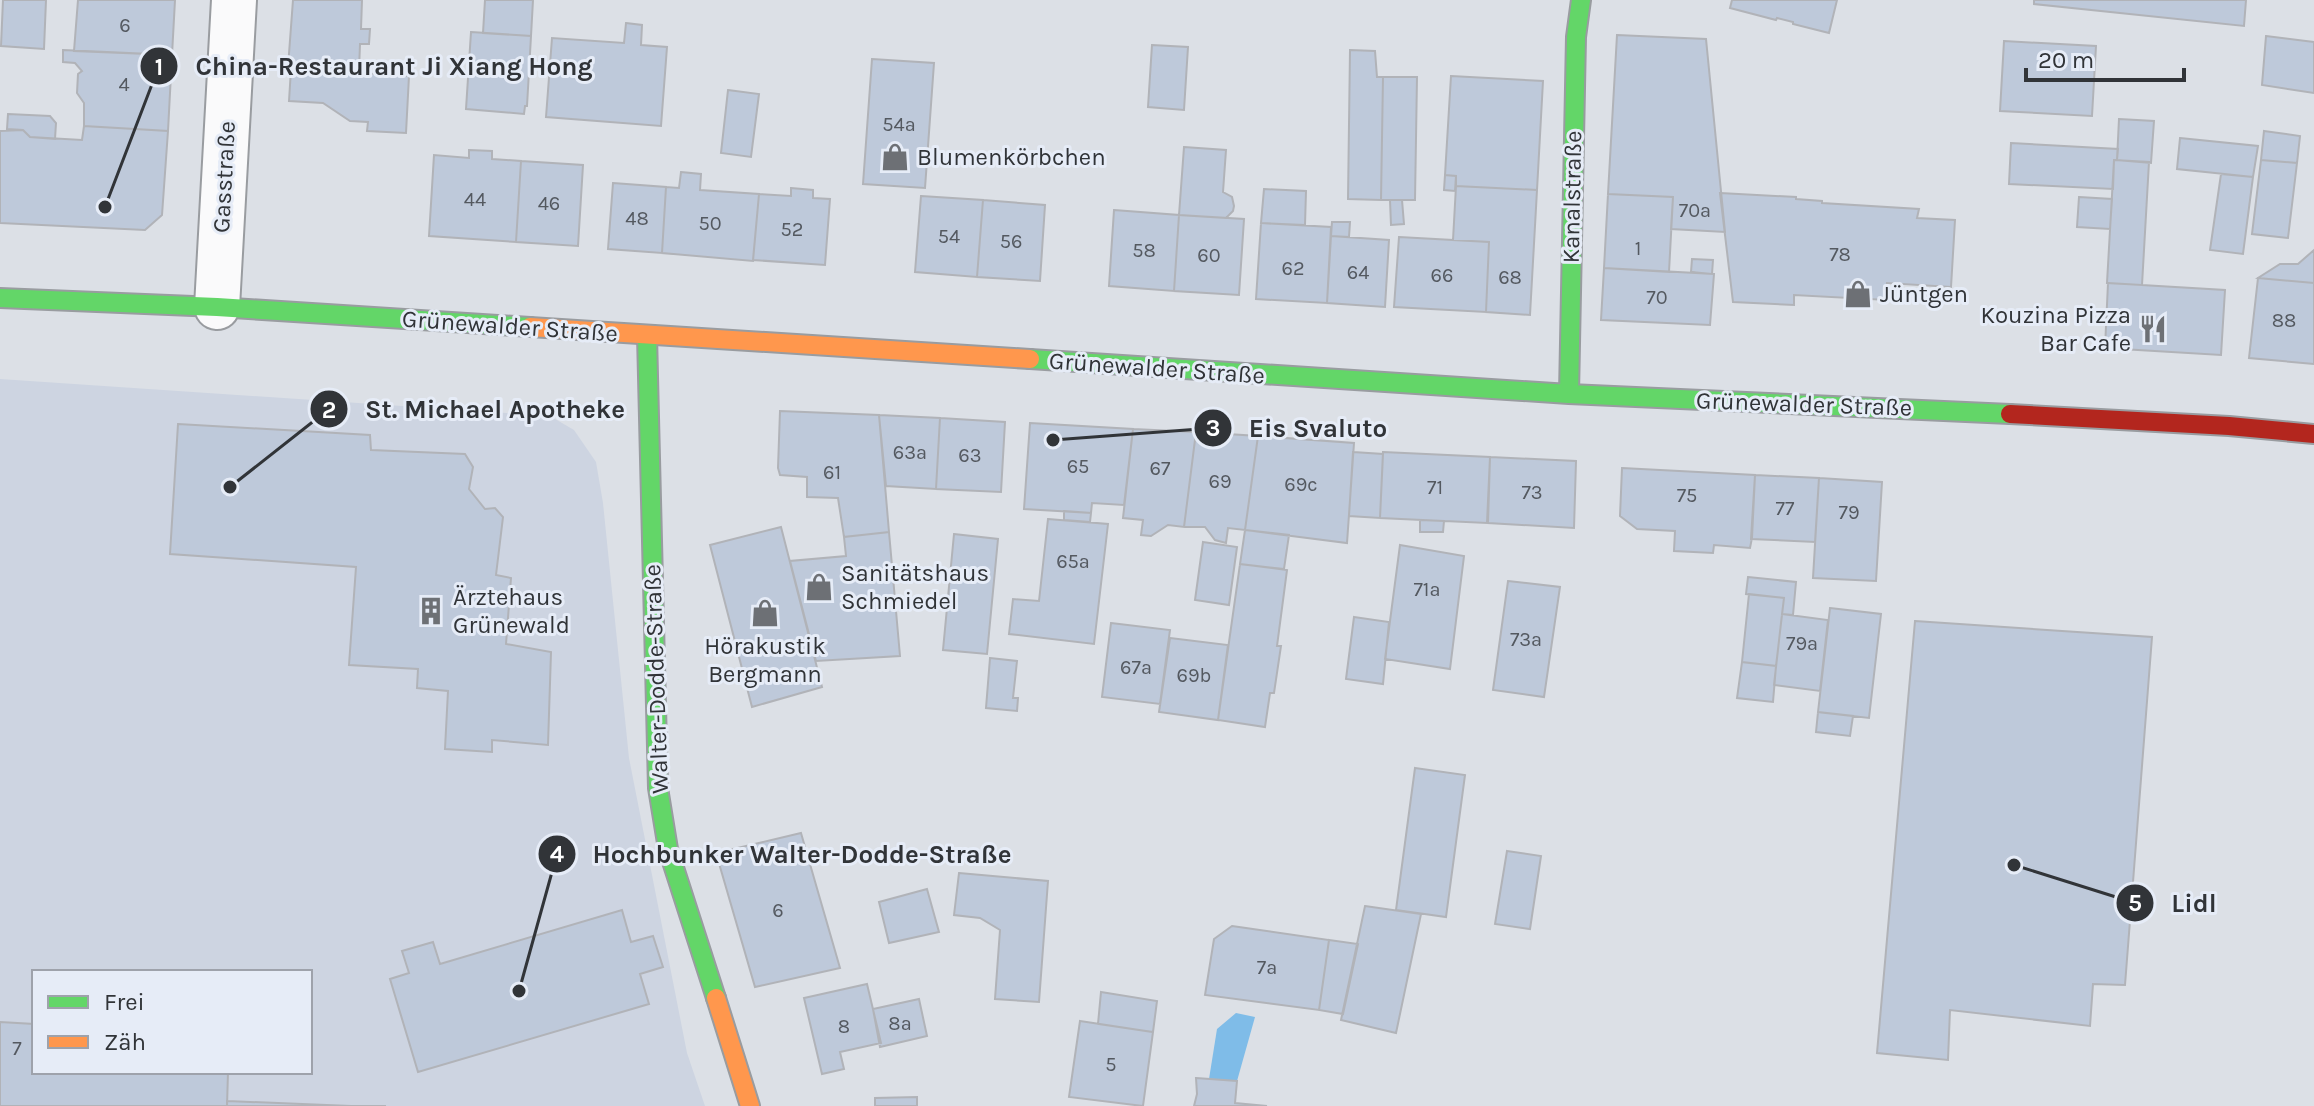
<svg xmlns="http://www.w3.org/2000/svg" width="2314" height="1106" viewBox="0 0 2314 1106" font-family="Karla,sans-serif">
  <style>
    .built { fill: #cdd4e1; fill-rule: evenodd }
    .water { fill: #7fbce8 }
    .building { fill: #bec9da; stroke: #b1b3b8; stroke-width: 2 }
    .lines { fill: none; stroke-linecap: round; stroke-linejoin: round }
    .street-casing { stroke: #999ca0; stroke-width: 48 }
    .fast-casing { stroke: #999ca0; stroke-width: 22 }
    .slow-casing { stroke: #999ca0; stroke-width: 22 }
    .jam-casing { stroke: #999ca0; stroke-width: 22 }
    .street { stroke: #fafafb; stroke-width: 44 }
    .fast { stroke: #63d668; stroke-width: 18 }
    .slow { stroke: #ff974d; stroke-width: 18 }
    .jam { stroke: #b3261e; stroke-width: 18 }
    .labels { text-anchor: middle; stroke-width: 6; stroke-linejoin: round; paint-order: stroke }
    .number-label { font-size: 20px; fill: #545960 }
    .poi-label { font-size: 24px; fill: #313438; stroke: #e6ecf7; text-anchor: start }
    .street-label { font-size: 24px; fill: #313438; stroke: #e6ecf7 }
    .leader { fill: none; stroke: #313438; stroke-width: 3 }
    .callout-dot { fill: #313438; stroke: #e6ecf7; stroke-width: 3 }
    .mark-label { font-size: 24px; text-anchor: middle; font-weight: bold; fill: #fff }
    .callout-label { font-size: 26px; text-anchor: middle; font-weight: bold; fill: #313438; stroke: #e6ecf7; stroke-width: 6; stroke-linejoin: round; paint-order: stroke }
  </style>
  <rect width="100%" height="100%" fill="#dce0e6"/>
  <path class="built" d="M 0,379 L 550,416 L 574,430 L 596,462 L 603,503 L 629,758 L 687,1053 L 705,1106 L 0,1106 ZM 34,972 L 310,972 L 310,1072 L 34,1072 Z"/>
  <path class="water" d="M 1236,1013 L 1255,1017 L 1237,1081 L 1209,1079 L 1217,1029 Z"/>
  <path class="building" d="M 3,0 L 46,0 L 44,49 L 1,46 Z
    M 78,0 L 175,0 L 172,55 L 74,51 Z
    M 293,0 L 362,0 L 361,29 L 370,29 L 369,44 L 360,44 L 359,71 L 288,67 Z
    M 485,0 L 533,0 L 531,36 L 483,33 Z
    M 1732,0 L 1837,0 L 1829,33 L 1793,24 L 1793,22 L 1777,18 L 1776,20 L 1730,8 Z
    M 2034,0 L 2246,0 L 2244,26 L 2034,4 Z
    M 626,23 L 642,25 L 641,45 L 667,47 L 661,126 L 546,117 L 552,38 L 624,43 Z
    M 471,32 L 531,36 L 527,106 L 525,106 L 524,114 L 466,109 Z
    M 1617,35 L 1706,39 L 1725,232 L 1671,229 L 1673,197 L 1608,194 Z
    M 2266,36 L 2314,42 L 2314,93 L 2262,85 Z
    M 2004,41 L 2096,46 L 2092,116 L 2000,111 Z
    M 1152,45 L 1188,47 L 1184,110 L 1148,107 Z
    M 63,50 L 172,55 L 168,131 L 84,126 L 84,103 L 77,93 L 78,74 L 82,71 L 75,63 L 63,62 Z
    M 1350,50 L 1375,51 L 1377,77 L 1383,77 L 1381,200 L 1348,199 Z
    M 872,59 L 934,63 L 925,188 L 863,184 Z
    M 291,69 L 409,76 L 406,133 L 367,131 L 368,122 L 350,121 L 323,103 L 289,101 Z
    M 1451,76 L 1543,81 L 1537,190 L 1456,186 L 1456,176 L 1445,175 Z
    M 1383,77 L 1417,77 L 1415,200 L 1381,200 Z
    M 728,90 L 759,94 L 751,157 L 721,153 Z
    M 8,114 L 50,116 L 56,123 L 55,139 L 30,137 L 23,130 L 7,129 Z
    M 2119,119 L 2154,121 L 2151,163 L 2117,160 Z
    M 84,126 L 168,131 L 162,215 L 145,230 L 0,223 L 0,131 L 23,130 L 30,137 L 82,140 Z
    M 2264,131 L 2300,136 L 2297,163 L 2261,160 Z
    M 2180,138 L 2258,146 L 2253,177 L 2177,169 Z
    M 2011,143 L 2118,149 L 2117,160 L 2114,160 L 2113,189 L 2009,184 Z
    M 1184,147 L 1226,150 L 1223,192 L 1232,197 L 1234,206 L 1233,211 L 1226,218 L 1179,215 Z
    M 469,150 L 492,151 L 492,159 L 521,161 L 516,242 L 429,236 L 434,155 L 469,158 Z
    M 2114,160 L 2149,162 L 2142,285 L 2107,283 Z
    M 2261,160 L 2297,163 L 2288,238 L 2252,234 Z
    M 521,161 L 583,165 L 578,246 L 516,242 Z
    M 681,172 L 701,174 L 700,190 L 759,194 L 753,261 L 662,253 L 666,187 L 679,188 Z
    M 2221,174 L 2253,177 L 2243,254 L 2210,250 Z
    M 1445,175 L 1456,176 L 1455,191 L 1444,190 Z
    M 613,183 L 666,187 L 662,253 L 608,249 Z
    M 1456,186 L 1537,190 L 1530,315 L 1486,312 L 1489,242 L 1453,240 Z
    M 791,188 L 813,190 L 813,198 L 830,199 L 825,265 L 753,260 L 759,194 L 791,196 Z
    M 1264,189 L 1306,191 L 1305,225 L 1261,223 Z
    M 1720,193 L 1796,197 L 1796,199 L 1822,201 L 1822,203 L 1919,209 L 1917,218 L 1955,220 L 1951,287 L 1887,283 L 1887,300 L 1794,295 L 1794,305 L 1733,302 Z
    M 1608,194 L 1673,197 L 1669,272 L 1604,268 Z
    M 921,196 L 983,200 L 977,277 L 915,272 Z
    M 2079,197 L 2112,199 L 2110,229 L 2077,227 Z
    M 983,200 L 1045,205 L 1040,281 L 977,277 Z
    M 1390,200 L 1402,200 L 1404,224 L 1391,225 Z
    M 1114,210 L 1179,215 L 1174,291 L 1109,286 Z
    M 1179,215 L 1244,219 L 1239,295 L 1174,291 Z
    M 1332,222 L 1350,222 L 1349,237 L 1331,236 Z
    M 1261,223 L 1331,227 L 1327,303 L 1256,299 Z
    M 1331,236 L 1389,240 L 1385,307 L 1327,303 Z
    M 1399,237 L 1489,242 L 1486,312 L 1394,307 Z
    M 2314,250 L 2314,283 L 2258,278 L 2280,264 L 2298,264 Z
    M 1692,259 L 1713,260 L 1712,274 L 1691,272 Z
    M 1604,268 L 1714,274 L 1710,325 L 1601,320 Z
    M 2258,278 L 2314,283 L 2314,364 L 2249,358 Z
    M 2108,283 L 2225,290 L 2221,355 L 2105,348 Z
    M 780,411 L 879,415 L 889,532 L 844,537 L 838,498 L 807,497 L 807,477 L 780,475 L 778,468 Z
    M 879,415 L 940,418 L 936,489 L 886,486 Z
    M 940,418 L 1005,422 L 1001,492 L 936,489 Z
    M 1030,423 L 1133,429 L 1124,505 L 1092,503 L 1091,513 L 1024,509 Z
    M 178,424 L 370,435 L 371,450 L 465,454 L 473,467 L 469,489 L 485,509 L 495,508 L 503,517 L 496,575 L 511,578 L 506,644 L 551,652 L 548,745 L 492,740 L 492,752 L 445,749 L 448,691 L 417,688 L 418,669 L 349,665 L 356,567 L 170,554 Z
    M 1133,429 L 1196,432 L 1184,527 L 1168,525 L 1151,536 L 1141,535 L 1143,520 L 1123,518 Z
    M 1196,432 L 1258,436 L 1245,530 L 1228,528 L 1226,543 L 1215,540 L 1205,527 L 1184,527 Z
    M 1258,436 L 1354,443 L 1347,543 L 1245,530 Z
    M 1353,452 L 1383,454 L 1380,518 L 1349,516 Z
    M 1383,452 L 1490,457 L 1487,523 L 1380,518 Z
    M 1490,457 L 1576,461 L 1574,528 L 1488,523 Z
    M 1622,468 L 1755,475 L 1752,538 L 1750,548 L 1714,545 L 1713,553 L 1674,551 L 1675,531 L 1637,529 L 1620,516 Z
    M 1755,475 L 1819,478 L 1815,542 L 1751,539 Z
    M 1819,478 L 1882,482 L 1876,581 L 1813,578 Z
    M 1064,511 L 1091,513 L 1090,522 L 1064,520 Z
    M 1048,519 L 1108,524 L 1094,644 L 1009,634 L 1013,599 L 1039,601 Z
    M 1420,520 L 1444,521 L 1443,532 L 1420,532 Z
    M 781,527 L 822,687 L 752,707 L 710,545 Z
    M 1245,530 L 1289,535 L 1284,569 L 1240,564 Z
    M 889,532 L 900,656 L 816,661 L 790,561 L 846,556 L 844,537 Z
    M 954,534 L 998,539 L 987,654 L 943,650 Z
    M 1203,542 L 1237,547 L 1229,605 L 1195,600 Z
    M 1400,545 L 1464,556 L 1450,669 L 1385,659 Z
    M 1240,564 L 1287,570 L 1277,646 L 1281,646 L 1274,693 L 1270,693 L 1265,727 L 1218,720 Z
    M 1748,577 L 1796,582 L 1793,615 L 1782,614 L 1784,598 L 1746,594 Z
    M 1508,581 L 1560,587 L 1544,697 L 1493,690 Z
    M 1749,594 L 1784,598 L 1776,666 L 1742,662 Z
    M 1830,608 L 1881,614 L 1869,718 L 1818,712 Z
    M 1782,614 L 1828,620 L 1820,691 L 1774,685 Z
    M 1354,617 L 1389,622 L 1383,684 L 1346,679 Z
    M 1915,621 L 2152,637 L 2125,985 L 2093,984 L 2090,1026 L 1950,1010 L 1948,1060 L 1877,1053 Z
    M 1111,623 L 1170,630 L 1160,704 L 1102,697 Z
    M 1170,638 L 1228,645 L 1218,720 L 1159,712 Z
    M 990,658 L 1017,661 L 1013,698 L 1018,698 L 1017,711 L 986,708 Z
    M 1742,662 L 1776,666 L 1773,702 L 1737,698 Z
    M 1818,712 L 1853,716 L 1850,736 L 1816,732 Z
    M 1415,768 L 1465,775 L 1446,917 L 1396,910 Z
    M 801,833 L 840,968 L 755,987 L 716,853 Z
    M 1507,851 L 1541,856 L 1530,929 L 1495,924 Z
    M 959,873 L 1048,881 L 1039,1002 L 995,999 L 1000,930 L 980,918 L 954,915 Z
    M 927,889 L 939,932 L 889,943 L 879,902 Z
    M 1365,906 L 1421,914 L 1396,1033 L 1341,1020 Z
    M 622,910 L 631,942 L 653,936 L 663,967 L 640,974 L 649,1004 L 418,1072 L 390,979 L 409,973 L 402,951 L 433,942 L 440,964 Z
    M 1232,926 L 1329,940 L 1319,1010 L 1205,995 L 1214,939 Z
    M 1329,940 L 1358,944 L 1343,1014 L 1319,1010 Z
    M 867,984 L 881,1043 L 840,1052 L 844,1069 L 822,1074 L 804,998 Z
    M 1101,992 L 1157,1001 L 1153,1032 L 1098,1024 Z
    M 919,999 L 927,1036 L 880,1047 L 873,1009 Z
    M 1080,1021 L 1153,1032 L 1143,1106 L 1069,1097 Z
    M 0,1022 L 34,1024 L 34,1072 L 228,1072 L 227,1106 L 0,1106 Z
    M 1196,1078 L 1237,1081 L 1235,1103 L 1267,1106 L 1194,1106 L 1197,1094 Z
    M 917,1097 L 917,1106 L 875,1106 L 875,1098 Z
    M 227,1101 L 351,1106 L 386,1106 L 227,1106 Z"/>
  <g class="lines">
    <defs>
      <path id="street" d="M 217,307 L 234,0"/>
      <path id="fast" d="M 0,298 L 217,307 L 530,327
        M 647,335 L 658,788 L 668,849 L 716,998
        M 1030,359 L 1569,394 L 2010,414
        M 1569,394 L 1576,37 L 1581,0"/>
      <path id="slow" d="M 530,327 L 1030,359
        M 716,998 L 750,1106"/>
      <path id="jam" d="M 2010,414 L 2229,426 L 2314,434"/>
    </defs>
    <use href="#street" class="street-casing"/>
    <use href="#fast" class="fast-casing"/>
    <use href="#slow" class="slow-casing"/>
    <use href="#jam" class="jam-casing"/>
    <use href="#street" class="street"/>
    <use href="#fast" class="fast"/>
    <use href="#slow" class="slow"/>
    <use href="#jam" class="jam"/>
  </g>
  <defs>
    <symbol id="shop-bare" viewBox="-9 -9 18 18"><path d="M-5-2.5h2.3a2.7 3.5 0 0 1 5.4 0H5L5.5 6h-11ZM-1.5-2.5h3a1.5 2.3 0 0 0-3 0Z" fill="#6d7075" stroke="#e6ecf7" stroke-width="2.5" paint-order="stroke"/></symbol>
    <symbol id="restaurant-bare" viewBox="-9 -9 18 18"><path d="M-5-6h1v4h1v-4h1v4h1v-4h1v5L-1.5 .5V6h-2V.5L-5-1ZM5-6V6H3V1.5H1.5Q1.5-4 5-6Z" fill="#6d7075" stroke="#e6ecf7" stroke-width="2.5" paint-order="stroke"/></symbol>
    <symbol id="building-bare" viewBox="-9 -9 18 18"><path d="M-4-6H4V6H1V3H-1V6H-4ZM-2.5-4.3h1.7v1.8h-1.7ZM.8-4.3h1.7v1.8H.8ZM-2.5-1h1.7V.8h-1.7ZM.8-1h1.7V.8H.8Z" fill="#6d7075" stroke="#e6ecf7" stroke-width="2.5" paint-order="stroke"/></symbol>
  </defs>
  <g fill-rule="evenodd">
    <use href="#shop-bare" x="875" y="137" width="40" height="40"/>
    <use href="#shop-bare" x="1838" y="274" width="40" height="40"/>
    <use href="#restaurant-bare" x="2133" y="309" width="40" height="40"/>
    <use href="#shop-bare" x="799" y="567" width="40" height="40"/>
    <use href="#building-bare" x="411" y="591" width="40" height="40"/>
    <use href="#shop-bare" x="745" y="593" width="40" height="40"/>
  </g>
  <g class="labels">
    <g class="number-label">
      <text x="125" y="32">6</text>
      <text x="124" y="91">4</text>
      <text x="899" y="131">54a</text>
      <text x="475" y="206">44</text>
      <text x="549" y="210">46</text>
      <text x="1695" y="217">70a</text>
      <text x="637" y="225">48</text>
      <text x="710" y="230">50</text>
      <text x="792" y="236">52</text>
      <text x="949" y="243">54</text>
      <text x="1011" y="248">56</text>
      <text x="1638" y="255">1</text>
      <text x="1144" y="257">58</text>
      <text x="1840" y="261">78</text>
      <text x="1209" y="262">60</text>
      <text x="1293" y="275">62</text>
      <text x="1358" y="279">64</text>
      <text x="1442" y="282">66</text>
      <text x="1510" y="284">68</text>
      <text x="1657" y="304">70</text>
      <text x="2284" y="327">88</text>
      <text x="910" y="459">63a</text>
      <text x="970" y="462">63</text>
      <text x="1078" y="473">65</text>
      <text x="1160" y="475">67</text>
      <text x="832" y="479">61</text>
      <text x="1220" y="488">69</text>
      <text x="1301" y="491">69c</text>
      <text x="1435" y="494">71</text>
      <text x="1532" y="499">73</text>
      <text x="1687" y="502">75</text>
      <text x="1785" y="515">77</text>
      <text x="1849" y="519">79</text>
      <text x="1073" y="568">65a</text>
      <text x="1427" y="596">71a</text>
      <text x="1526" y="646">73a</text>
      <text x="1802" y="650">79a</text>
      <text x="1136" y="674">67a</text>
      <text x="1194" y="682">69b</text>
      <text x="778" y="917">6</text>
      <text x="1267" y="974">7a</text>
      <text x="900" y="1030">8a</text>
      <text x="844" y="1033">8</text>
      <text x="17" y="1055">7</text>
      <text x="1111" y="1071">5</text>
    </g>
    <g class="poi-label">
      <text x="917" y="165">Blumenkörbchen</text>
      <text x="1880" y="302">Jüntgen</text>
      <text x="2131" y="323" text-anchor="end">Kouzina Pizza<tspan x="2131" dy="28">Bar Cafe</tspan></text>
      <text x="841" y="581">Sanitätshaus<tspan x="841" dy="28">Schmiedel</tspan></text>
      <text x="453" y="605">Ärztehaus<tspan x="453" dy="28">Grünewald</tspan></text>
      <text x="765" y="654" text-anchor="middle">Hörakustik<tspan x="765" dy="28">Bergmann</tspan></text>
    </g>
    <g class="street-label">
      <text transform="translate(224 177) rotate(-87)" y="8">Gasstraße</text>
      <text transform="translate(1572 197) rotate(-89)" y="8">Kanalstraße</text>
      <text transform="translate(510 326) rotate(4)" y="8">Grünewalder Straße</text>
      <text transform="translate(1157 368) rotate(4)" y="8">Grünewalder Straße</text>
      <text transform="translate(1804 404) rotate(2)" y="8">Grünewalder Straße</text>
      <text transform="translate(656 679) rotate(-92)" y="8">Walter-Dodde-Straße</text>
    </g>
  </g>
  <path class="leader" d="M105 207L159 66M230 487L329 409M1053 440L1213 428M519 991L557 854M2014 865L2135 903"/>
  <g class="callout-dot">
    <circle cx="105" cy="207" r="8"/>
    <circle cx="230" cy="487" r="8"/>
    <circle cx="1053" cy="440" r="8"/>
    <circle cx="519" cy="991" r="8"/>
    <circle cx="2014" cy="865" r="8"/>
    <circle cx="159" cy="66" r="20"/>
    <circle cx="329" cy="409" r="20"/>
    <circle cx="1213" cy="428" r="20"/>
    <circle cx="557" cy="854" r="20"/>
    <circle cx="2135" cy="903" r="20"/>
  </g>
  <g class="mark-label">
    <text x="159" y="75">1</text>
    <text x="329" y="418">2</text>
    <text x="1213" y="436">3</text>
    <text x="557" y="862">4</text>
    <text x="2135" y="911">5</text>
  </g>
  <g class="callout-label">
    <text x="394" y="75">China-Restaurant Ji Xiang Hong</text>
    <text x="495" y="418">St. Michael Apotheke</text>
    <text x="1318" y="437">Eis Svaluto</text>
    <text x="802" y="863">Hochbunker Walter-Dodde-Straße</text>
    <text x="2194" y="912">Lidl</text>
  </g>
  <rect x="32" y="970" width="280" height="104" fill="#e6ecf7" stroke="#9ea2ab" stroke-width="2"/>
  <rect x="48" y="996" width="40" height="12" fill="#63d668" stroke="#9ea2ab" stroke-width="2"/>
  <text x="104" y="1010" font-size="24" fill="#313438">Frei</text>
  <rect x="48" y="1036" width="40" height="12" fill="#ff974d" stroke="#9ea2ab" stroke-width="2"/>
  <text x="104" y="1050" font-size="24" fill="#313438">Zäh</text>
  <path d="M2026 68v12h158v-12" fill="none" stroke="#313438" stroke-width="4"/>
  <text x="2038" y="68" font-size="24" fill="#313438" stroke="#e6ecf7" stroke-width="6" paint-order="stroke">20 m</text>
</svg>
